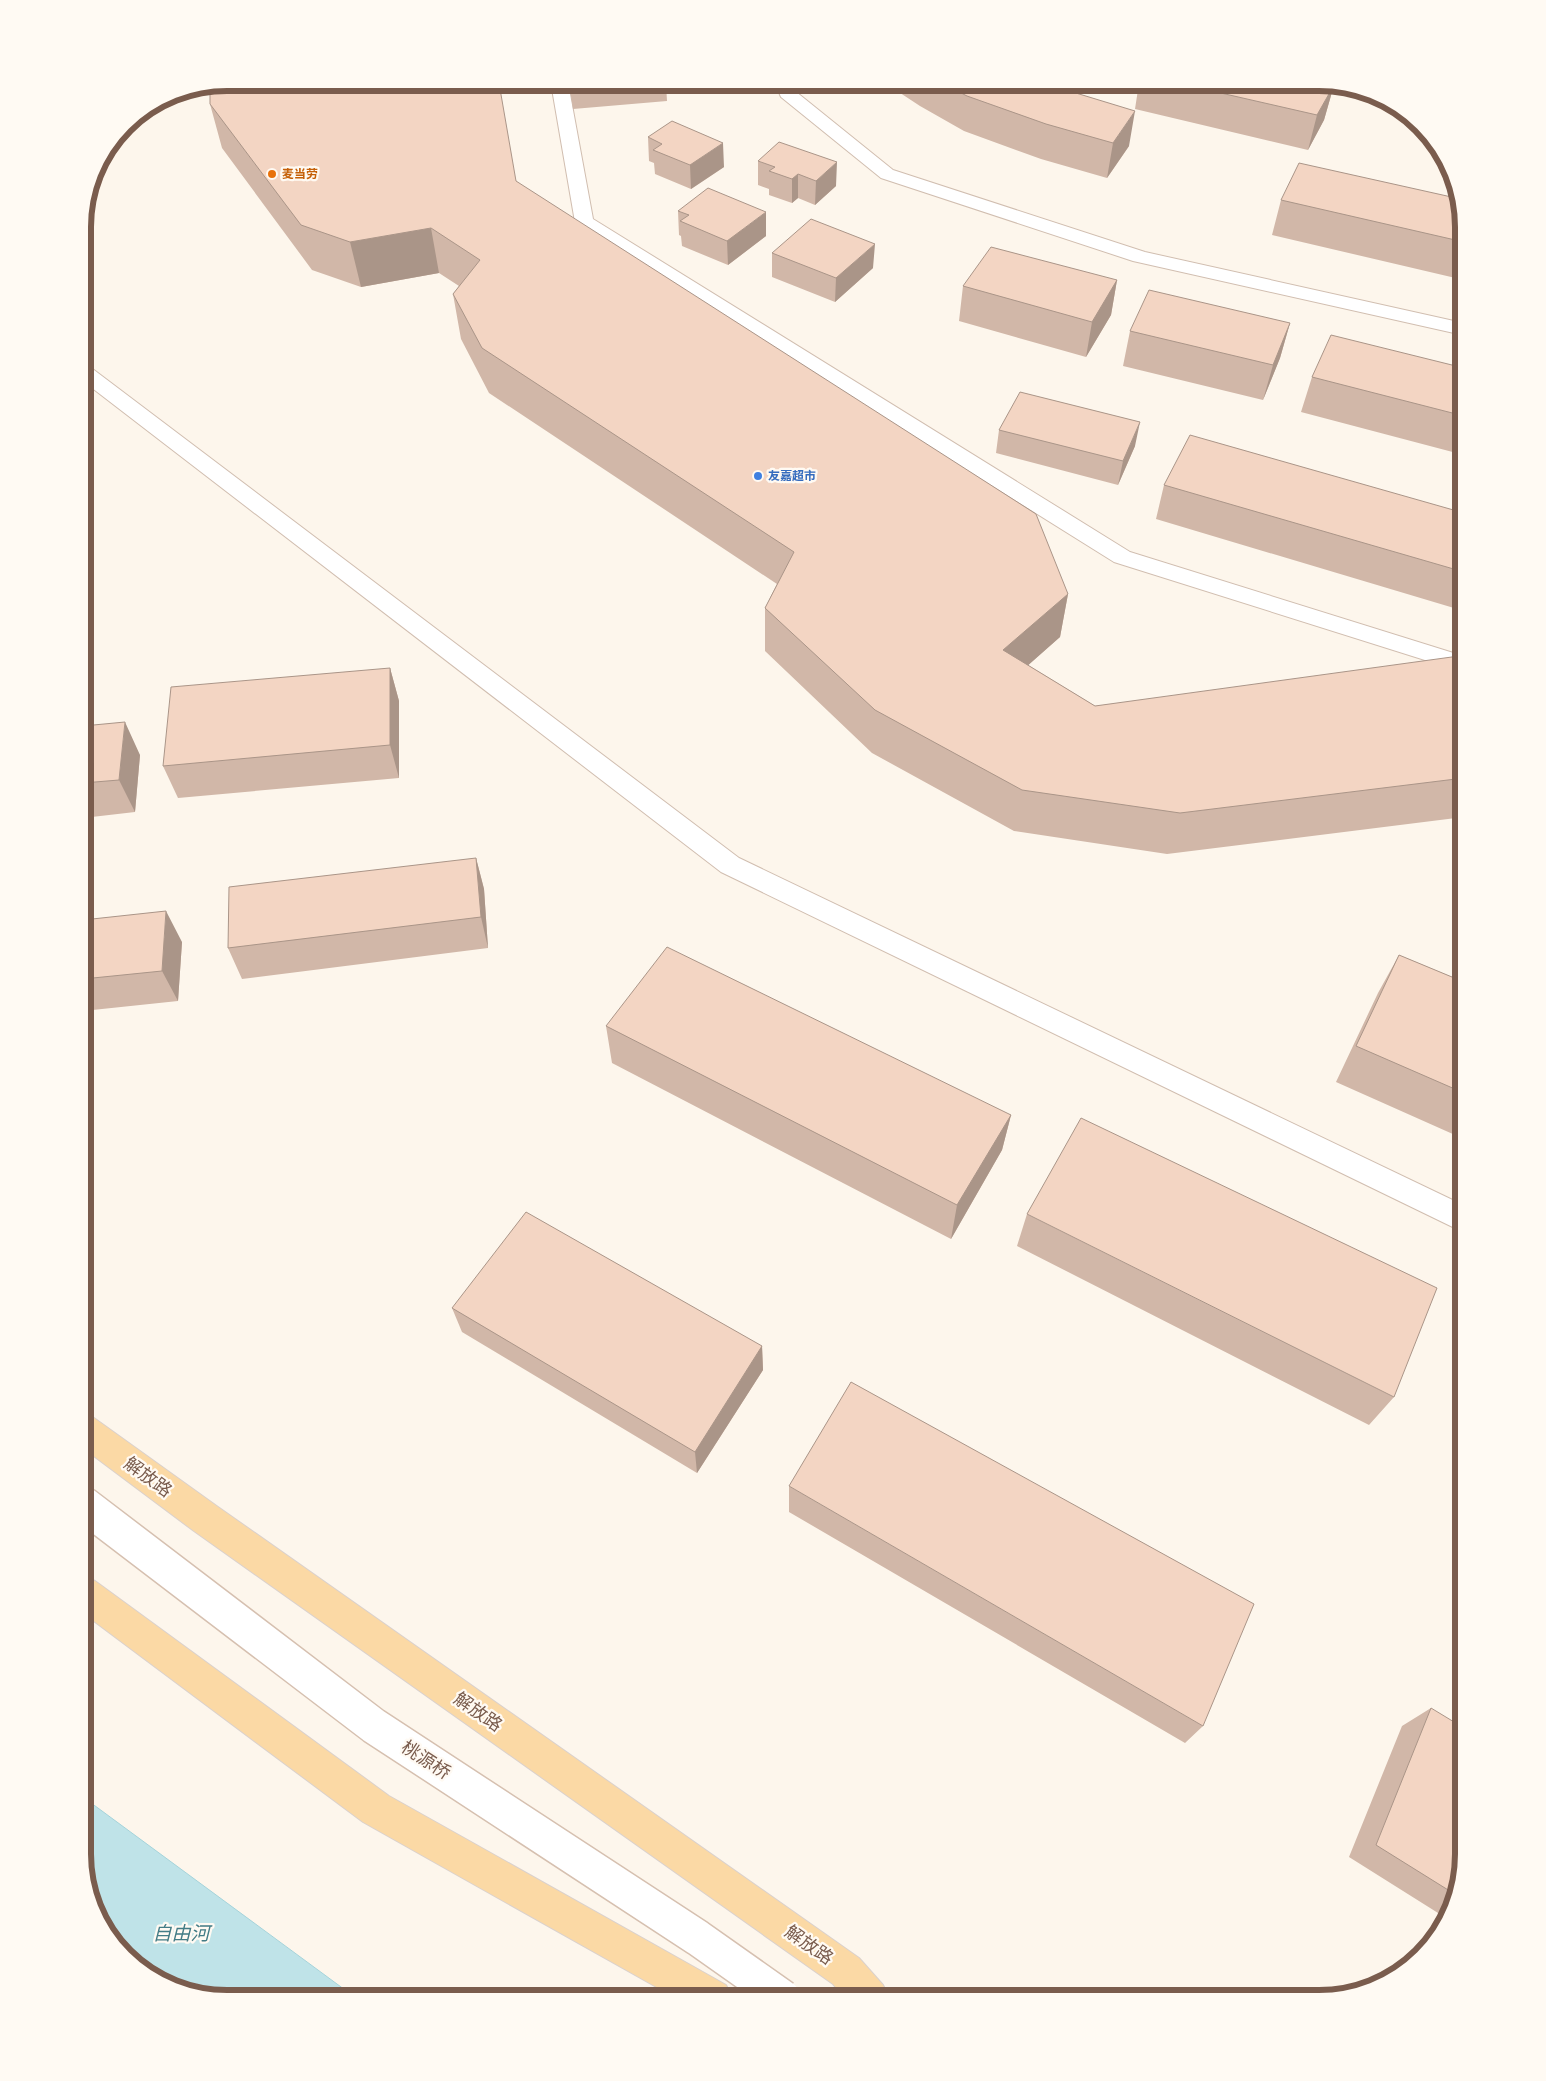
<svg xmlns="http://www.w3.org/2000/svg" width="1546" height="2081" viewBox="0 0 1546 2081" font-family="'Fira Sans Condensed','Noto Sans SC',sans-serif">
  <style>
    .water { fill: #bfe3e8; stroke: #a5d3da }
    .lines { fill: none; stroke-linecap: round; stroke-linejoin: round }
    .minor-casing { stroke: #d1beb0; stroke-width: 2 }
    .primary-casing { stroke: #dad1cd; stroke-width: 2 }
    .minor { fill: #fff; fill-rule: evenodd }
    .primary { fill: #fbd9a5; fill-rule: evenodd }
    .secondary-bridge-casing { stroke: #d6c0b0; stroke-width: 38; stroke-linecap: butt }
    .secondary-bridge { stroke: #fff; stroke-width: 35 }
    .wall { fill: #d1b7a8 }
    .shaded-wall { fill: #aa9588 }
    .building { fill: #f3d5c3; stroke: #aa9588 }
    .food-dot { fill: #e8710a; stroke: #fffaf3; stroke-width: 2 }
    .shop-dot { fill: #3f7fe0; stroke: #fffaf3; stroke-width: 2 }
    .labels { text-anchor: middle; stroke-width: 4.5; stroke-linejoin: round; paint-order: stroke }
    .far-food-label { font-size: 12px; font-weight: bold; fill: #c56008; stroke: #fffaf3; text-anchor: start }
    .far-shop-label { font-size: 12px; font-weight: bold; fill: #366cbe; stroke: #fffaf3; text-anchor: start }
    .near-street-label { font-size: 18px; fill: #7a5c4d; stroke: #fffaf3 }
    .near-water-label { font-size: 19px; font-style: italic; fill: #437c86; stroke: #fffaf3 }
    .rim { fill: none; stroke: #7a5c4d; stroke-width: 6 }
  </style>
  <rect width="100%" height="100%" fill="#fdf6ec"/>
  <path class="water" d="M 83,1797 L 356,1998 L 218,1998 L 155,1979 L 102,1926 L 83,1853 Z"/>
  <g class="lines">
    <defs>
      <path id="minor" d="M 551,83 L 568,83 L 593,219 L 1130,552 L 1463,656 L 1463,672 L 1114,562 L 577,226 L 575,222 Z
        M 775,83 L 791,83 L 795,91 L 893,170 L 1145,252 L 1463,323 L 1463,335 L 1133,261 L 881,178 L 781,97 Z
        M 83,365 L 90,367 L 739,858 L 1463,1205 L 1463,1232 L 721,872 L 83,381 Z"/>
      <path id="primary" d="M 83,1414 L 94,1418 L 218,1507 L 859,1958 L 883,1985 L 889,1998 L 845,1998 L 833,1984 L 194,1531 L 83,1448 Z
        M 83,1576 L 95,1581 L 389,1796 L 726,1985 L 732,1998 L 676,1998 L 363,1822 L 83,1613 Z"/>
    </defs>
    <use href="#minor" class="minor-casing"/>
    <use href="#primary" class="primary-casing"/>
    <use href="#minor" class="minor"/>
    <use href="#primary" class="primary"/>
    <defs>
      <path id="secondary-bridge" d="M 83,1504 L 374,1726 L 698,1938 L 783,1998"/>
    </defs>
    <use href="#secondary-bridge" class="secondary-bridge-casing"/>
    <use href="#secondary-bridge" class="secondary-bridge"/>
  </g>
  <path class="wall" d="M 569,83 L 666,83 L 667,101 L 573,109 Z
    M 885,83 L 1043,83 L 1129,146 L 1107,178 L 1041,159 L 964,131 L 920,106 Z
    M 1139,83 L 1322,83 L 1334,85 L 1324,120 L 1308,150 L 1135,109 Z
    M 210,104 L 516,181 L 1068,594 L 1060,637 L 1028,665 L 1095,706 L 1464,663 L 1464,817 L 1167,854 L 1014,831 L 872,753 L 765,651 L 765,608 L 777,584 L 489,393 L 461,339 L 453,294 L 459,286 L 439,273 L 361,287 L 312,270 L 222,148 Z
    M 648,137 L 724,167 L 691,189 L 655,174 L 654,163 L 649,161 Z
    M 758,161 L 836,186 L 815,205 L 798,198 L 792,203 L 769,195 L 769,189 L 758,185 Z
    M 1281,200 L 1464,228 L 1464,280 L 1272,235 Z
    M 678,211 L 766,236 L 728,265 L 682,246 L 681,236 L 679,235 Z
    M 772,253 L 873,268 L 835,302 L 772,277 Z
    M 1117,280 L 1111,315 L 1086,357 L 959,321 L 963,286 Z
    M 1290,323 L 1280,358 L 1263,400 L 1123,366 L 1130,331 Z
    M 1464,368 L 1464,455 L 1301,412 L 1312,377 Z
    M 999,430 L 1135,446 L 1118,485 L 996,453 Z
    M 1164,485 L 1464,513 L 1464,611 L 1156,519 Z
    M 390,668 L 399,701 L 399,778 L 178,798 L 163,766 Z
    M 83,726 L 140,755 L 135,812 L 83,818 Z
    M 476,858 L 484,889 L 488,948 L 242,979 L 228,948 Z
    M 83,920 L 182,942 L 178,1001 L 83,1011 Z
    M 1399,955 L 1464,982 L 1464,1139 L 1336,1082 L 1378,993 Z
    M 606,1026 L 1011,1115 L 1002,1150 L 951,1239 L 612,1063 Z
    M 1027,1214 L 1394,1397 L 1369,1425 L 1017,1246 Z
    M 452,1308 L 762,1346 L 763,1370 L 697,1473 L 462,1332 Z
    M 789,1486 L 1203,1726 L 1185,1743 L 789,1512 Z
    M 1431,1708 L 1464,1854 L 1446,1918 L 1349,1857 L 1402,1726 Z"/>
  <path class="shaded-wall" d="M 1334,85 L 1324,120 L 1308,150 L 1317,115 Z
    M 1135,111 L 1129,146 L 1107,178 L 1113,143 Z
    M 723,143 L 724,167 L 691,189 L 690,165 Z
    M 837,162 L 836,186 L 815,205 L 816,181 Z
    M 798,174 L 798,198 L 792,203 L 792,179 Z
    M 766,212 L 766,236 L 728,265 L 727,241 Z
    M 431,228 L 439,273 L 361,287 L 350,242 Z
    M 875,244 L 873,268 L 835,302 L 836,278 Z
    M 1117,280 L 1111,315 L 1086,357 L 1092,322 Z
    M 1290,323 L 1280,358 L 1263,400 L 1273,365 Z
    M 1140,422 L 1135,446 L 1118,485 L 1123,461 Z
    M 1068,594 L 1060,637 L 997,693 L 1003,650 Z
    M 390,668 L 399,701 L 399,778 L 390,745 Z
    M 125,722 L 140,755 L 135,812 L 119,780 Z
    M 476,858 L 484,889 L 488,948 L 481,917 Z
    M 166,911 L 182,942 L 178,1001 L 162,971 Z
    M 1011,1115 L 1002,1150 L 951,1239 L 957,1205 Z
    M 762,1346 L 763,1370 L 697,1473 L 695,1452 Z"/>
  <path class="building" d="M 228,82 L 499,83 L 516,181 L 1036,514 L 1068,594 L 1003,650 L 1095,706 L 1459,656 L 1464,663 L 1464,778 L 1180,813 L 1022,790 L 875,710 L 765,608 L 794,552 L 482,348 L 453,294 L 480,260 L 431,228 L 350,242 L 301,225 L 210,104 L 210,86 Z
    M 942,83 L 1043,83 L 1135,111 L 1113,143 L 1046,124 L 967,96 Z
    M 1177,83 L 1322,83 L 1334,85 L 1317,115 Z
    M 672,121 L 723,143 L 690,165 L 653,150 L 662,144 L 648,137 Z
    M 779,142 L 837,162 L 816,181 L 798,174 L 792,179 L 769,171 L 775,167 L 758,161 Z
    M 1299,163 L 1456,198 L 1464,228 L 1464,242 L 1281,200 Z
    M 708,188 L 766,212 L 727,241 L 680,221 L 689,215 L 678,211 Z
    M 811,219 L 875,244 L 836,278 L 772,253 Z
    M 991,247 L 1117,280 L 1092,322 L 963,286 Z
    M 1149,290 L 1290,323 L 1273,365 L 1130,331 Z
    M 1331,335 L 1464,368 L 1464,416 L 1312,377 Z
    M 1020,392 L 1140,422 L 1123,461 L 999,430 Z
    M 1190,435 L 1464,513 L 1464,572 L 1164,485 Z
    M 390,668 L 390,745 L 163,766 L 171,687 Z
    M 125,722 L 119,780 L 83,783 L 83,726 Z
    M 476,858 L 481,917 L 228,948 L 229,887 Z
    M 166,911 L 162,971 L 83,979 L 83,920 Z
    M 667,947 L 1011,1115 L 957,1205 L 606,1026 Z
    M 1399,955 L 1464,982 L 1464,1093 L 1356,1046 Z
    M 1081,1118 L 1437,1288 L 1394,1397 L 1027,1214 Z
    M 526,1212 L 762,1346 L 695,1452 L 452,1308 Z
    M 851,1382 L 1254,1604 L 1203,1726 L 789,1486 Z
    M 1431,1708 L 1464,1728 L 1464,1854 L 1453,1893 L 1376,1845 Z"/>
  <circle class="food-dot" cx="272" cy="174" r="5"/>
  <circle class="shop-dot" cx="758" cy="476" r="5"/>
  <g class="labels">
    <g class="far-food-label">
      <text x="282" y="178">麦当劳</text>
    </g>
    <g class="far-shop-label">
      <text x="768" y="480">友嘉超市</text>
    </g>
    <g class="near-street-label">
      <text transform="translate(148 1477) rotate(36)" y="6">解放路</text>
      <text transform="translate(478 1712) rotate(35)" y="6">解放路</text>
      <text transform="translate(426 1760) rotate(33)" y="6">桃源桥</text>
      <text transform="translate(809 1945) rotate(35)" y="6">解放路</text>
    </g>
    <g class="near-water-label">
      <text x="181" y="1940">自由河</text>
    </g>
  </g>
  <path d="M0 0H1546V2081H0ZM227 91H1319A136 136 0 0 1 1455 227V1854A136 136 0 0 1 1319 1990H227A136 136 0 0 1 91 1854V227A136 136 0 0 1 227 91Z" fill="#fffaf3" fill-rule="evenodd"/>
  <path class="rim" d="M227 91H1319A136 136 0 0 1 1455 227V1854A136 136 0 0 1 1319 1990H227A136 136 0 0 1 91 1854V227A136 136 0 0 1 227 91Z"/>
</svg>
